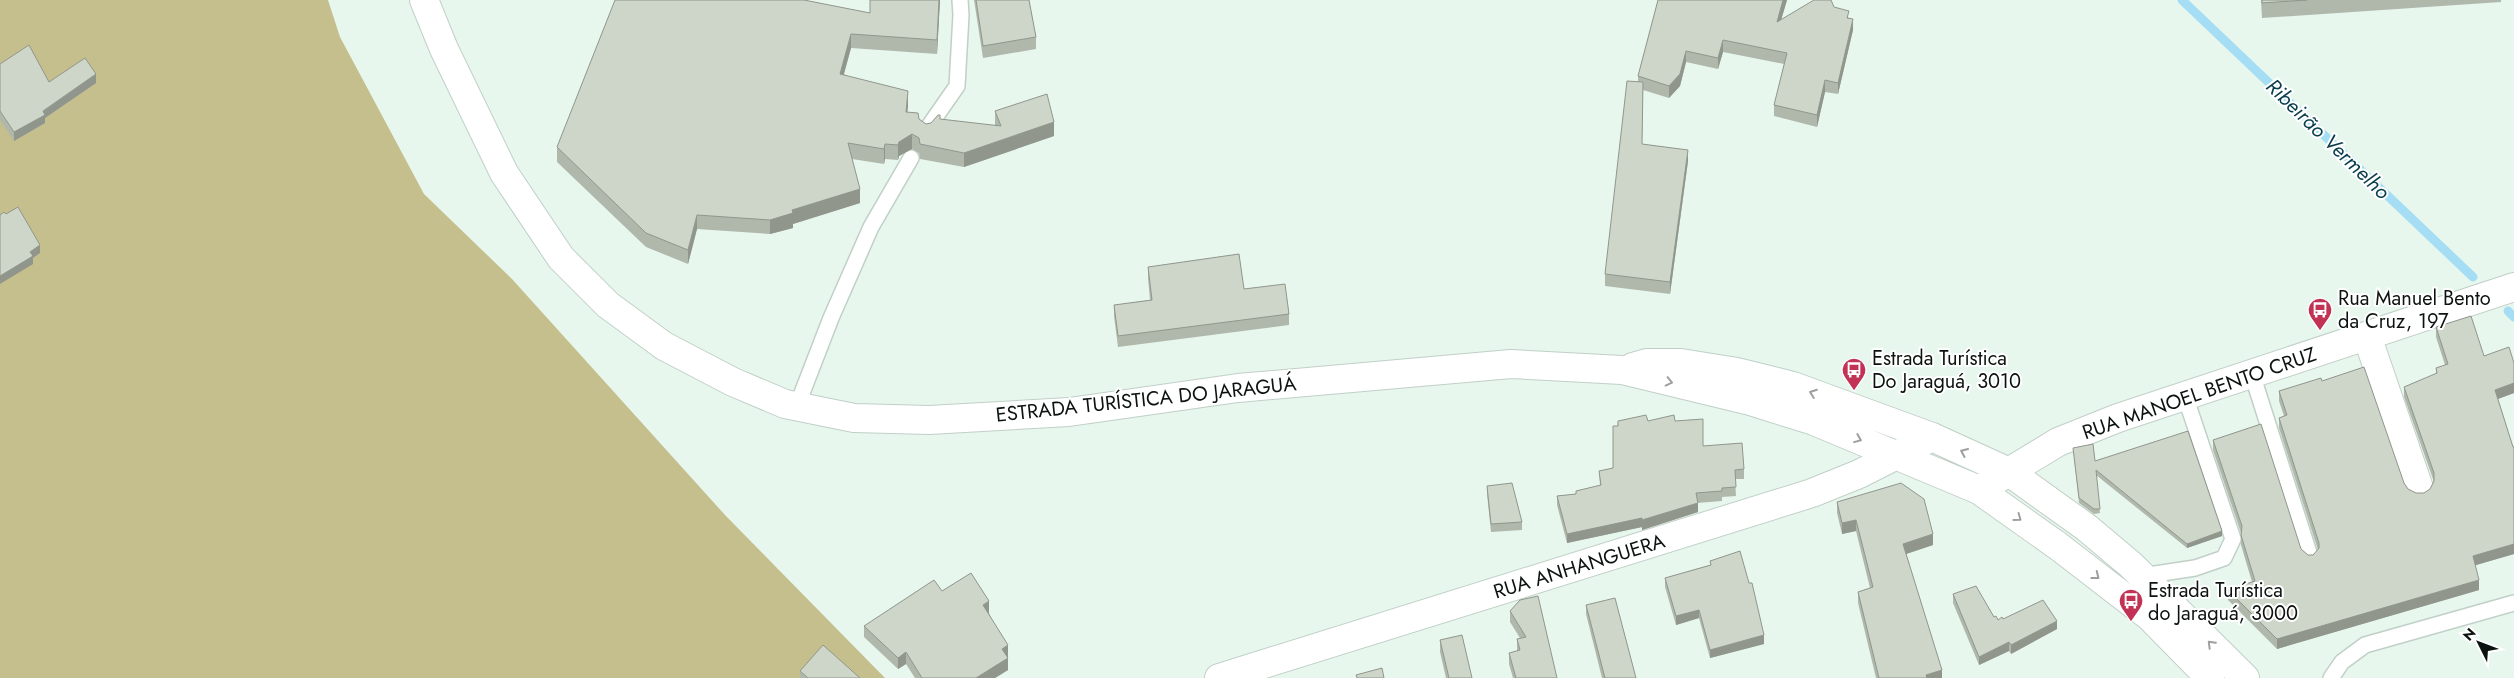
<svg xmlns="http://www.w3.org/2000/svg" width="2514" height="678" viewBox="0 0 2514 678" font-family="Jost,sans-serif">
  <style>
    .forest { fill: #c5bf8d }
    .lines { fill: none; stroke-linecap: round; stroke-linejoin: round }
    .stream { stroke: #a5def4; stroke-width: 9 }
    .service-casing { stroke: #c0d0c7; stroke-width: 18 }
    .minor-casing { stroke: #c0d0c7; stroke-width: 30 }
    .secondary-casing { stroke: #c0d0c7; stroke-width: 30 }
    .service { stroke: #fff; stroke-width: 15 }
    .minor { stroke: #fff; stroke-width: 28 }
    .secondary { stroke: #fff; stroke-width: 28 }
    .wall { fill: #b0b8ac }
    .shaded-wall { fill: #90968c }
    .building { fill: #cdd6c8; stroke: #90968c }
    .oneway { stroke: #9ea09f }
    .labels { text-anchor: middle; stroke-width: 4; stroke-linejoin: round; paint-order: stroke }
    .poi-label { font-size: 20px; fill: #0c120f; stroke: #fff; text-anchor: start }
    .street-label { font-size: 20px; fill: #0c120f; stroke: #fff }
    .water-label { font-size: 21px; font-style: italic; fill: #093d4d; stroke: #fff }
  </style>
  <rect width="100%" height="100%" fill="#e7f7ee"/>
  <path class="forest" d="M 0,0 L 328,0 L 340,37 L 424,194 L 512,279 L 725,515 L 885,678 L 0,678 Z"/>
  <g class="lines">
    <path class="stream" d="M 2182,0 L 2473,277
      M 2508,311 L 2514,317"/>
    <defs>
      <path id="service" d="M 927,129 L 957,86 L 961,15 L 960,0
        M 2252,374 L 2310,556
        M 797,406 L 831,318 L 871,227 L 911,158
        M 2142,576 L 2195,568 L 2224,558 L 2233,539 L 2185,396
        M 2331,678 L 2342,662 L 2365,645 L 2514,603"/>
      <path id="minor" d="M 2367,336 L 2419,488
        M 1979,490 L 2058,442 L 2118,418 L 2514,287
        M 1219,678 L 1812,493 L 1859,474 L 1932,437"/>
      <path id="secondary" d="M 424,0 L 444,49 L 504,173 L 561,258 L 608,305 L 664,346 L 733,382 L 785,404 L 854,418 L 929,420 L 1069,412 L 1238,388 L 1511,364 L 1622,370 L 1750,401 L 1814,421 L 1979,490 L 2058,546 L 2150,617 L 2210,678
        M 1633,367 L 1647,363 L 1681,363 L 1737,372 L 1793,386 L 1932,437 L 2009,472 L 2087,528 L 2131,565 L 2245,678"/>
    </defs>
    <use href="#service" class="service-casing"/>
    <use href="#minor" class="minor-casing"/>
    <use href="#secondary" class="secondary-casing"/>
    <use href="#service" class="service"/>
    <use href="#minor" class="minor"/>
    <use href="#secondary" class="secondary"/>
  </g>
  <path class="wall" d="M 870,0 L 940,0 L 937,54 L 851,48 L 844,74 L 908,106 L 907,112 L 926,124 L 931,123 L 940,119 L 995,126 L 995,111 L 1054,136 L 964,167 L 920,159 L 919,153 L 912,149 L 899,156 L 898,160 L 885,159 L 884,164 L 852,159 L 860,203 L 793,224 L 793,228 L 770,234 L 697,229 L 688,264 L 646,247 L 557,162 L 557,147 L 870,13 Z
    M 974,0 L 1029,0 L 1036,37 L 1036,49 L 983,58 Z
    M 1658,0 L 1787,0 L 1781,20 L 1834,7 L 1849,18 L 1853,30 L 1838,94 L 1825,92 L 1817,127 L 1774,116 L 1774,105 L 1784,64 L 1723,52 L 1718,69 L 1686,62 L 1680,86 L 1669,98 L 1643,90 L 1642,144 L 1688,161 L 1670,294 L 1605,286 L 1605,274 L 1638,82 L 1638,76 Z
    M 2261,0 L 2501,0 L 2501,2 L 2262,18 Z
    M 0,64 L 49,82 L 96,83 L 45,118 L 45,123 L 14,141 L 0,120 Z
    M 1148,267 L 1244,289 L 1289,314 L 1289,325 L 1118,347 L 1114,316 L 1114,305 L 1150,300 L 1148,278 Z
    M 2436,327 L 2484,356 L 2514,393 L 2498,399 L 2513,447 L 2514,447 L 2514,554 L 2475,565 L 2479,590 L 2277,649 L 2228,600 L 2228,590 L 2252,582 L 2241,545 L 2241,533 L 2213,450 L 2213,440 L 2301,549 L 2308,555 L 2313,555 L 2318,550 L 2279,428 L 2279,418 L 2284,416 L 2279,401 L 2279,391 L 2322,381 L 2404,483 L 2408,489 L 2416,493 L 2424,493 L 2430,489 L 2434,482 L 2404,397 L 2404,387 L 2436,374 L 2436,368 L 2445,365 L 2436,337 Z
    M 1618,421 L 1675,421 L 1703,446 L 1744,469 L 1744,479 L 1735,479 L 1736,496 L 1722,497 L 1722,501 L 1697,503 L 1698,512 L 1642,530 L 1642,527 L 1567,543 L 1557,505 L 1557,496 L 1576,494 L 1576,491 L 1600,486 L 1599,471 L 1613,468 Z
    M 2073,448 L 2095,461 L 2222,536 L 2187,548 L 2096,475 L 2100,513 L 2094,514 L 2079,503 Z
    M 1487,486 L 1522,522 L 1522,530 L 1491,532 L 1487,494 Z
    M 1837,502 L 1933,545 L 1906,554 L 1942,678 L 1876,678 L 1858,603 L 1858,592 L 1870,588 L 1856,531 L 1842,534 L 1837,513 Z
    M 1710,561 L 1764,644 L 1710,658 L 1699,618 L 1676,625 L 1665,587 L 1665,578 L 1710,565 Z
    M 942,591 L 989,613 L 1008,657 L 1007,658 L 1008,670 L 995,678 L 915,678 L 906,664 L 898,669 L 864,637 L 864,626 Z
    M 1953,594 L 1998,620 L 2003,619 L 2057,629 L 2011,654 L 2009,651 L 1979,665 L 1953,603 Z
    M 1586,605 L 1636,678 L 1602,678 L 1586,614 Z
    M 1510,611 L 1557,678 L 1513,678 L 1509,664 L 1509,653 L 1517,651 L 1517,639 L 1520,638 L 1510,622 Z
    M 1440,640 L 1472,678 L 1446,678 L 1440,652 Z
    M 800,671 L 860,678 L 800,678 Z"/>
  <path class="shaded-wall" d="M 939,0 L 940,0 L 937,54 L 937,40 Z
    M 1783,0 L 1787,0 L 1777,34 L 1777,22 Z
    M 1853,19 L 1853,30 L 1838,94 L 1838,83 Z
    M 851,34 L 851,48 L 840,88 L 840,74 Z
    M 1723,40 L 1723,52 L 1718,69 L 1718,58 Z
    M 1686,51 L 1686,62 L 1680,86 L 1669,98 L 1669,86 Z
    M 96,74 L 96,83 L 45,118 L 45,123 L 14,141 L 14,132 Z
    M 1825,80 L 1825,92 L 1817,127 L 1817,115 Z
    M 908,91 L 908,106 L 906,126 L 906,112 Z
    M 1054,122 L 1054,136 L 964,167 L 964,153 Z
    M 912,134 L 912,149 L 899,156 L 898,160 L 898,145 L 899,142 Z
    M 885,144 L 885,159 L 884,164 L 884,149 Z
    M 1688,150 L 1688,161 L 1670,294 L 1670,282 Z
    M 860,189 L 860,203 L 793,224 L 793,228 L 770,234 L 770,220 L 792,210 Z
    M 697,215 L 697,229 L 688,264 L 688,250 Z
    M 40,245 L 40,253 L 33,258 L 33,264 L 0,284 L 0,276 L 30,252 Z
    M 2514,383 L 2514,393 L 2495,400 L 2495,390 Z
    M 1698,503 L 1698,512 L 1642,530 L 1642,520 Z
    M 1642,518 L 1642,527 L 1567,543 L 1567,534 Z
    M 1856,520 L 1856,531 L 1842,534 L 1842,523 Z
    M 2222,531 L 2222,536 L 2187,548 L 2187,544 Z
    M 1933,534 L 1933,545 L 1903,555 L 1903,544 Z
    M 2514,544 L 2514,554 L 2473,566 L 2473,556 Z
    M 2479,580 L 2479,590 L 2277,649 L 2277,639 Z
    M 989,601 L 989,613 L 983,616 L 983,605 Z
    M 1699,610 L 1699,618 L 1676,625 L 1676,616 Z
    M 2057,621 L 2057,629 L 2011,654 L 2011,645 Z
    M 1764,635 L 1764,644 L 1710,658 L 1710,650 Z
    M 2009,642 L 2009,651 L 1979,665 L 1979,657 Z
    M 1008,645 L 1008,657 L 1002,661 L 1002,649 Z
    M 906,652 L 906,664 L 898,669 L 898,658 Z
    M 1008,658 L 1008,670 L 995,678 L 976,678 Z
    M 1942,670 L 1942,678 L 1926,678 L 1926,675 Z"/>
  <path class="building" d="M 615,0 L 804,0 L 870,13 L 870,0 L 939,0 L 937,40 L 851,34 L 840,74 L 908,91 L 906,112 L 918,113 L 919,119 L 926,124 L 931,123 L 938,115 L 940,115 L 940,119 L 1001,126 L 995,111 L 1047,94 L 1054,122 L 964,153 L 920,144 L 919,138 L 912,134 L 899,142 L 898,145 L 885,144 L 884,149 L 848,143 L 860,189 L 792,210 L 793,213 L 770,220 L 697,215 L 688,250 L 646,233 L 557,147 Z
    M 976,0 L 1029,0 L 1036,37 L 983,46 Z
    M 1658,0 L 1783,0 L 1777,22 L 1814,0 L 1831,0 L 1834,7 L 1849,11 L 1847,18 L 1853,19 L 1838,83 L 1825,80 L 1817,115 L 1774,105 L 1787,53 L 1723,40 L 1718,58 L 1686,51 L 1680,74 L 1669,86 L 1638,76 Z
    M 2262,0 L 2307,0 L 2262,3 Z
    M 29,45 L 49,82 L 85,58 L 96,74 L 43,111 L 45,115 L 14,132 L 0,111 L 0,64 Z
    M 1627,81 L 1643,82 L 1642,144 L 1688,150 L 1670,282 L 1605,274 Z
    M 18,207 L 40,245 L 30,252 L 33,256 L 0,276 L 0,215 L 4,212 L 6,214 Z
    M 1239,254 L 1244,289 L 1285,284 L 1289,314 L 1118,336 L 1114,305 L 1152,300 L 1148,267 Z
    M 2471,316 L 2484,356 L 2509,347 L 2514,363 L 2514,383 L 2495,390 L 2513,447 L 2514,447 L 2514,544 L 2473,556 L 2479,580 L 2277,639 L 2228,590 L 2255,581 L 2241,535 L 2242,526 L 2213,440 L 2261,424 L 2301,549 L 2308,555 L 2313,555 L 2319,548 L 2319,543 L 2279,418 L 2287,415 L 2279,391 L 2321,378 L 2322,381 L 2364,367 L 2404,483 L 2408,489 L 2416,493 L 2424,493 L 2430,489 L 2434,481 L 2434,473 L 2404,387 L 2437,373 L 2436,368 L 2448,364 L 2436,327 Z
    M 1646,415 L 1648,421 L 1674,415 L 1675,421 L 1703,419 L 1703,446 L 1742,443 L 1744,469 L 1735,470 L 1736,487 L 1722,488 L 1722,491 L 1696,493 L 1698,503 L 1642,520 L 1642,518 L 1567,534 L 1557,496 L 1576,494 L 1576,491 L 1601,485 L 1599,471 L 1613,468 L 1613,426 L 1618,426 L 1618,421 Z
    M 2188,431 L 2222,531 L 2187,544 L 2096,470 L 2100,509 L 2094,509 L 2079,498 L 2073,448 L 2093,444 L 2095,461 Z
    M 1512,483 L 1522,522 L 1491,524 L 1487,486 Z
    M 1901,483 L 1924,499 L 1933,534 L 1903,544 L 1942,670 L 1926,675 L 1927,678 L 1879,678 L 1858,592 L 1873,587 L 1856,520 L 1842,523 L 1837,502 Z
    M 1740,551 L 1749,583 L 1752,583 L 1764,635 L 1710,650 L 1699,610 L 1676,616 L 1665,578 L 1711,565 L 1710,561 Z
    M 971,573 L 989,601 L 983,605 L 1008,645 L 1002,649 L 1008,658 L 976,678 L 922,678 L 906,652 L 898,658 L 864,626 L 934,580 L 942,591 Z
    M 1976,586 L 1994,617 L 1996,616 L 1998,620 L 2002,617 L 2003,619 L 2043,600 L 2057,621 L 2011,645 L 2009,642 L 1979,657 L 1953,594 Z
    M 1538,596 L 1557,678 L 1516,678 L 1509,653 L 1520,650 L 1517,639 L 1526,637 L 1510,611 L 1520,600 Z
    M 1615,598 L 1636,678 L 1605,678 L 1586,605 Z
    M 1462,635 L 1472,678 L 1449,678 L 1440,640 Z
    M 823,645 L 860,678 L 808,678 L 800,671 Z
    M 1382,668 L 1384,678 L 1357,678 L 1356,675 Z"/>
  <defs><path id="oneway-chevron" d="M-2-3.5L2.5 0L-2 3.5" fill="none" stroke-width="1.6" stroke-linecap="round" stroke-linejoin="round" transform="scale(1.25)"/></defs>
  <g class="oneway">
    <use href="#oneway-chevron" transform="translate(1669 382) rotate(13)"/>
    <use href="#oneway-chevron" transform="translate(1813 393) rotate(-160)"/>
    <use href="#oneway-chevron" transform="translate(1858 439) rotate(22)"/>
    <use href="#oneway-chevron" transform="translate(1964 452) rotate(-156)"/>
    <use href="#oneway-chevron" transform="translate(2018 518) rotate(36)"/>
    <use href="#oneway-chevron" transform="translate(2096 576) rotate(38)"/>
    <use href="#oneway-chevron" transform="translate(2211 644) rotate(-135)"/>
  </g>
  <defs>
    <symbol id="bus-pin" viewBox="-11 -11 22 30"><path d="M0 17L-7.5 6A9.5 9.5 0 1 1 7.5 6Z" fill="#c13255" stroke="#fff"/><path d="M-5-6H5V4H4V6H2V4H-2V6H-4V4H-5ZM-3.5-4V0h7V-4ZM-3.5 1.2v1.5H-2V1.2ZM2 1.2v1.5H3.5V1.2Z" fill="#fff"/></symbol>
  </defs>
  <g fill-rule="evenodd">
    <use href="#bus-pin" x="2306" y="296" width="28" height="38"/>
    <use href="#bus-pin" x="1840" y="356" width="28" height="38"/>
    <use href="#bus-pin" x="2117" y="587" width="28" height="38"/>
  </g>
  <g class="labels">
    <g class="poi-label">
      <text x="2338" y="305">Rua Manuel Bento<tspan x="2338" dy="23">da Cruz, 197</tspan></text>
      <text x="1872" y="365">Estrada Turística<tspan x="1872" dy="23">Do Jaraguá, 3010</tspan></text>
      <text x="2148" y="597">Estrada Turística<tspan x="2148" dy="23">do Jaraguá, 3000</tspan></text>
    </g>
    <g class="street-label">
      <text transform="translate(2199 393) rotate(-19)" y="7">RUA MANOEL BENTO CRUZ</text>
      <text transform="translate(1146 399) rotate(-6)" y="7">ESTRADA TURÍSTICA DO JARAGUÁ</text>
      <text transform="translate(1579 566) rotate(-17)" y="7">RUA ANHANGUERA</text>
    </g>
    <g class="water-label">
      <text transform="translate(2328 139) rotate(44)" y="7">Ribeirão Vermelho</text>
    </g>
  </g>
  <g transform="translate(2479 643) rotate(312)" stroke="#ffffff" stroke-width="4" paint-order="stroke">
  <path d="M0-4L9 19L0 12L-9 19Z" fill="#0c120f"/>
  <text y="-8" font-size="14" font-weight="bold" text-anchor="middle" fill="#0c120f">N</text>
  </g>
</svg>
